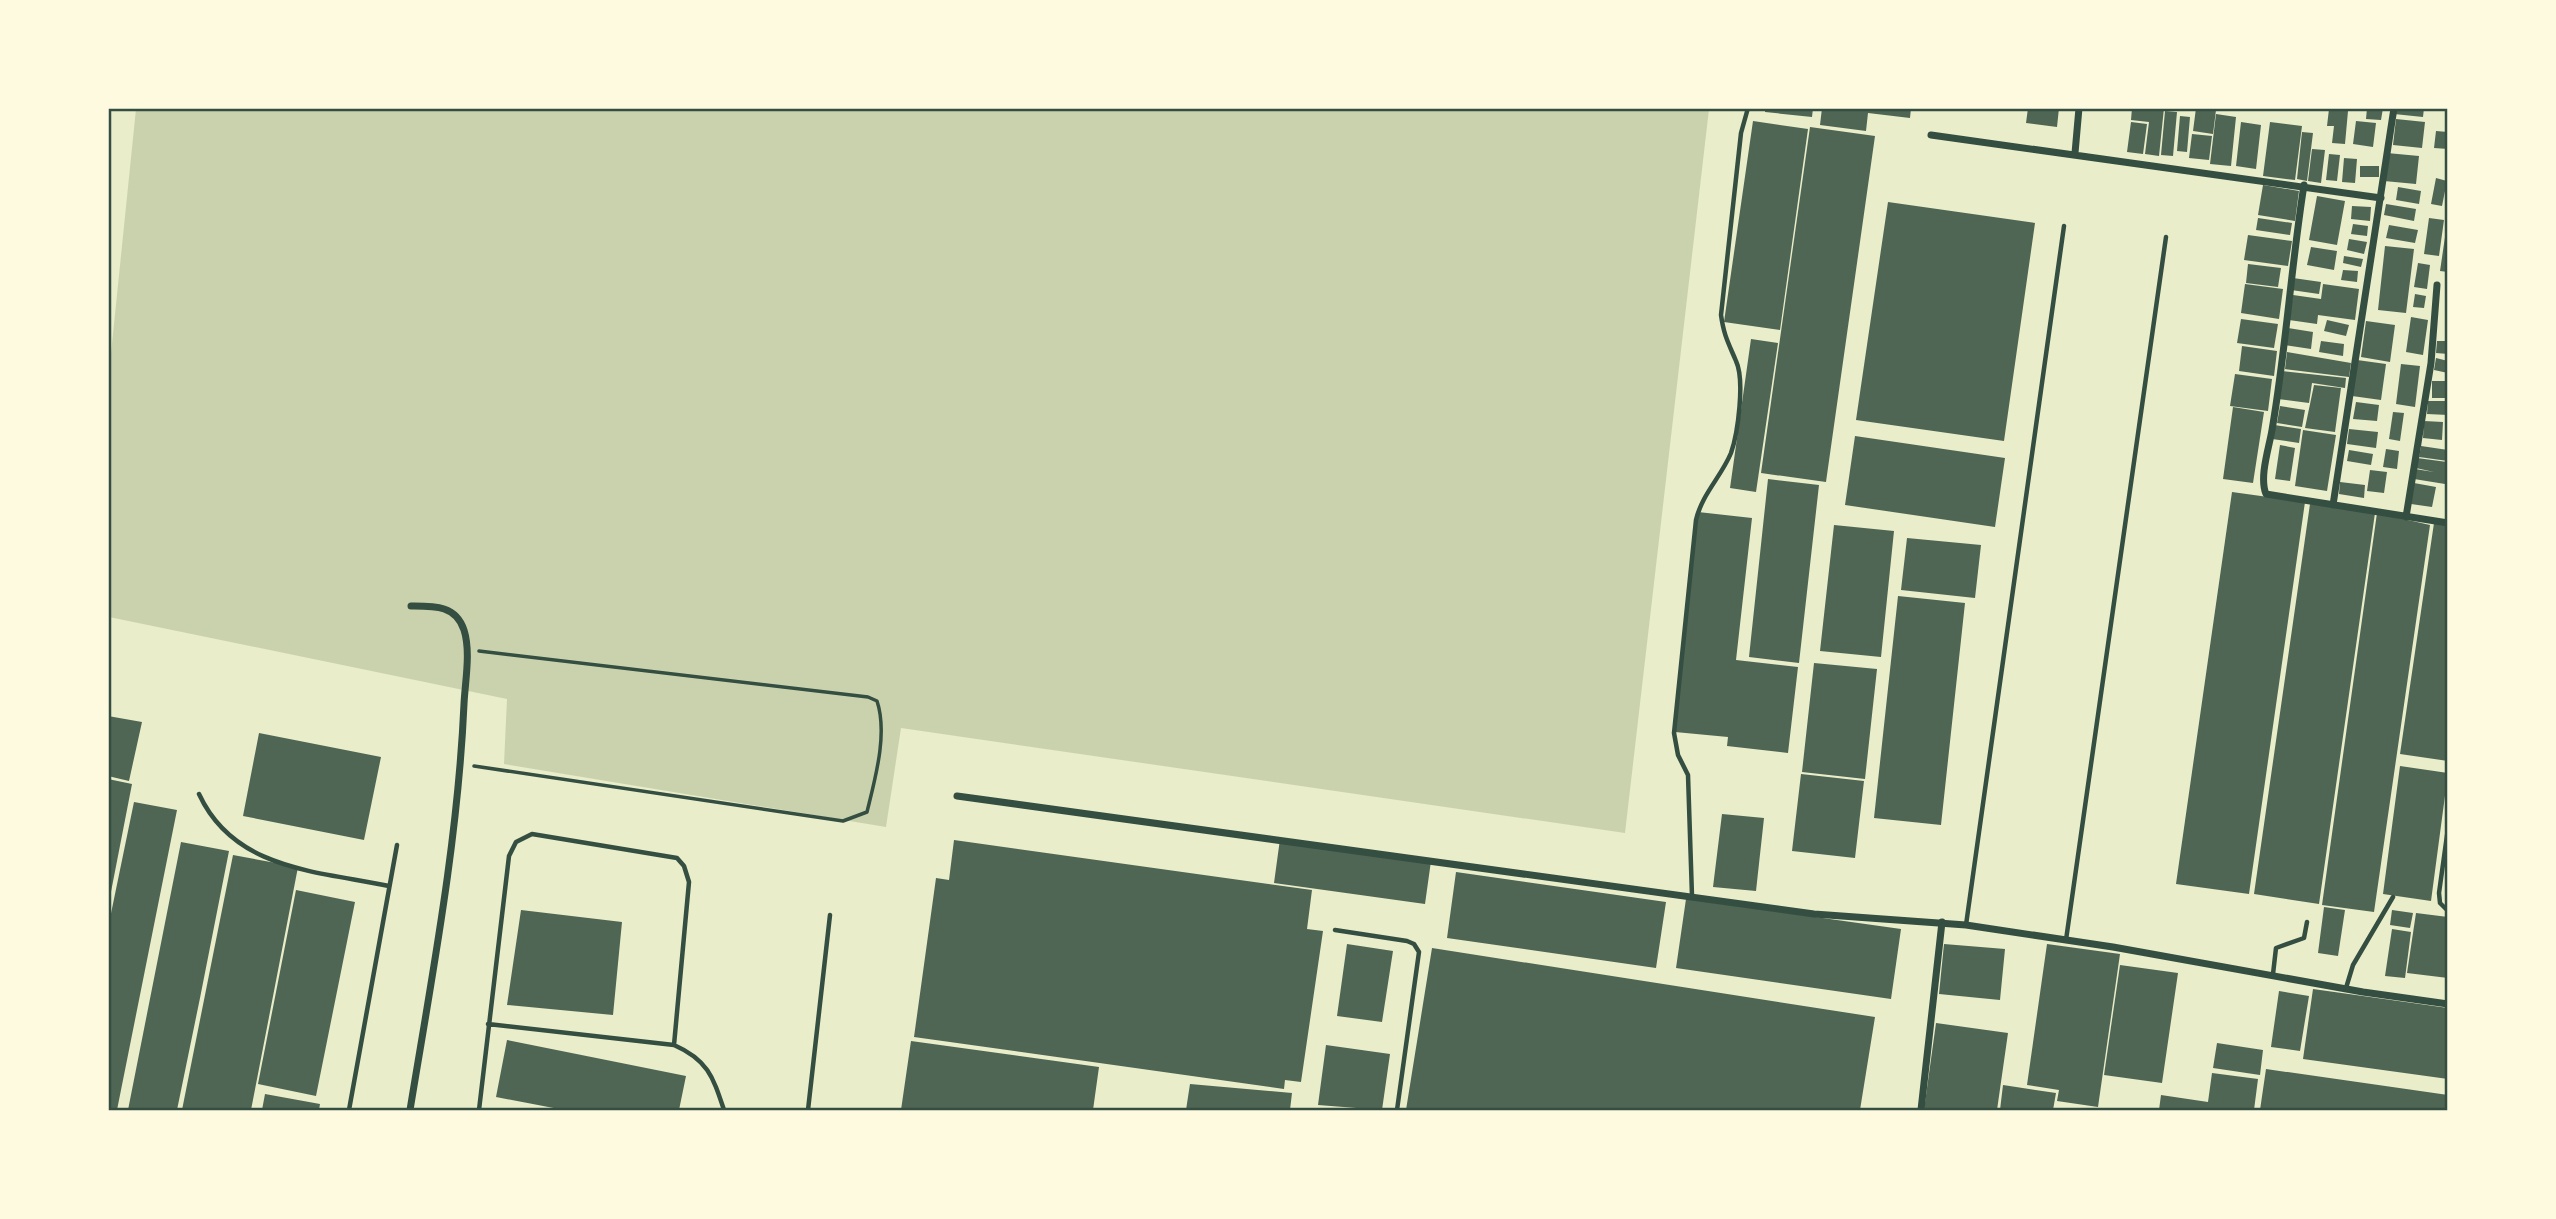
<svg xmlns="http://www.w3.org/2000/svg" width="2556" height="1219" viewBox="0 0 2556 1219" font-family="'Source Sans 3',sans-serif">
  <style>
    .green { fill: #cad2ad }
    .building { fill: #4f6655 }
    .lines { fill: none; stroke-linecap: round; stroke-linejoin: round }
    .path { stroke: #344e41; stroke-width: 3.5 }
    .service { stroke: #344e41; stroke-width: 4.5 }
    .minor { stroke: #344e41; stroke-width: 7 }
    .neatline { fill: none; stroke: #344e41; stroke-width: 2.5 }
  </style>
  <rect width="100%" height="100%" fill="#e9edc9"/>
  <path class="green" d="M 136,109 L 1709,109 L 1625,833 L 901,728 L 886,827 L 504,764 L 507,699 L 109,617 L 109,373 Z"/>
  <path class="building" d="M 1765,108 L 1813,108 L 1812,117 L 1765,112 Z
    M 1822,108 L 1911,108 L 1910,118 L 1868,113 L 1866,131 L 1820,125 Z
    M 2028,108 L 2059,108 L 2057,127 L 2026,123 Z
    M 2132,108 L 2164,108 L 2159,156 L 2145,154 L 2149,122 L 2131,120 Z
    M 2196,108 L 2216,110 L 2213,134 L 2193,131 Z
    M 2367,108 L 2383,108 L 2381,120 L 2366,119 Z
    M 2395,108 L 2424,108 L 2423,117 L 2394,114 Z
    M 2329,109 L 2348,111 L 2345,144 L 2332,143 L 2334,126 L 2327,126 Z
    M 2165,111 L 2177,112 L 2173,156 L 2161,155 Z
    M 2216,114 L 2236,117 L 2231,166 L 2210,164 Z
    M 2180,116 L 2190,117 L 2187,152 L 2177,151 Z
    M 2396,119 L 2425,122 L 2422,148 L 2393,145 Z
    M 1753,121 L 1808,129 L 1780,330 L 1724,322 Z
    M 2356,121 L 2376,123 L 2373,147 L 2353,144 Z
    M 2131,122 L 2147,124 L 2143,154 L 2127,152 Z
    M 2241,122 L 2261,125 L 2256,169 L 2236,166 Z
    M 2270,122 L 2302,126 L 2295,180 L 2263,176 Z
    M 1810,127 L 1875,136 L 1826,482 L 1761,473 Z
    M 2436,131 L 2448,132 L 2448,149 L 2434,148 Z
    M 2302,132 L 2313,133 L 2307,181 L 2297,179 Z
    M 2192,134 L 2212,136 L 2209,160 L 2189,158 Z
    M 2312,149 L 2325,150 L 2321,183 L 2308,181 Z
    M 2387,153 L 2419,156 L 2416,184 L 2384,181 Z
    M 2329,154 L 2340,155 L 2337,181 L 2326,180 Z
    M 2344,158 L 2357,159 L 2355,183 L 2342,182 Z
    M 2360,166 L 2379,166 L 2379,177 L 2360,177 Z
    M 2436,178 L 2447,181 L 2442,206 L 2431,204 Z
    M 2263,185 L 2299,191 L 2295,221 L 2258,215 Z
    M 2398,187 L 2421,191 L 2419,204 L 2396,200 Z
    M 2317,196 L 2345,201 L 2337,245 L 2309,240 Z
    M 1888,202 L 2035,223 L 2004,441 L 1856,420 Z
    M 2386,204 L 2416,209 L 2414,221 L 2384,215 Z
    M 2352,206 L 2371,207 L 2370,221 L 2351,219 Z
    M 2258,218 L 2292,223 L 2290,235 L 2256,230 Z
    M 2429,218 L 2444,220 L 2439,256 L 2424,254 Z
    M 2353,224 L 2368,226 L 2367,236 L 2351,234 Z
    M 2389,225 L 2418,230 L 2415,243 L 2386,238 Z
    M 2248,235 L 2292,241 L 2288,266 L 2244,260 Z
    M 2445,237 L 2448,238 L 2448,272 L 2440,271 Z
    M 2349,239 L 2367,242 L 2364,254 L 2347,250 Z
    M 2385,246 L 2414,249 L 2406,313 L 2378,310 Z
    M 2311,247 L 2337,251 L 2334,270 L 2307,265 Z
    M 2344,256 L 2363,259 L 2361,267 L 2343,263 Z
    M 2418,263 L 2430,265 L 2427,289 L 2414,287 Z
    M 2248,264 L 2281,268 L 2278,287 L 2246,283 Z
    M 2343,270 L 2358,271 L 2357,282 L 2341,280 Z
    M 2293,278 L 2321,282 L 2319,294 L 2291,290 Z
    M 2245,284 L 2283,289 L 2279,319 L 2241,313 Z
    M 2323,284 L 2359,289 L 2355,320 L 2318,315 L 2317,324 L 2289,320 L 2293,295 L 2321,299 Z
    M 2415,294 L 2426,296 L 2424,308 L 2413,307 Z
    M 2411,317 L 2428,320 L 2423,355 L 2406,352 Z
    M 2241,319 L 2278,324 L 2274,348 L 2237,343 Z
    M 2327,320 L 2349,325 L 2346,336 L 2324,331 Z
    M 2366,321 L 2395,325 L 2390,362 L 2361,357 Z
    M 2288,328 L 2313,332 L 2311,349 L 2285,345 Z
    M 1751,339 L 1778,343 L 1756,492 L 1730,488 Z
    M 2321,341 L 2344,344 L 2343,356 L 2319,352 Z
    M 2437,341 L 2448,341 L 2448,354 L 2436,353 Z
    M 2242,346 L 2277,351 L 2274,376 L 2239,371 Z
    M 2287,352 L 2351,363 L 2349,377 L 2285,369 Z
    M 2436,358 L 2448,361 L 2448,373 L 2434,370 Z
    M 2357,360 L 2386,364 L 2381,400 L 2352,396 Z
    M 2401,364 L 2420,366 L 2415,407 L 2396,404 Z
    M 2282,371 L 2346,378 L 2345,388 L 2312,383 L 2309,403 L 2278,399 Z
    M 2235,374 L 2272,379 L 2268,411 L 2230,406 Z
    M 2432,381 L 2448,381 L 2448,398 L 2432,398 Z
    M 2314,385 L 2341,388 L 2335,432 L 2305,428 Z
    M 2428,401 L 2448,401 L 2448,415 L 2427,414 Z
    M 2356,402 L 2379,405 L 2377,421 L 2353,419 Z
    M 2280,406 L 2305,410 L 2302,427 L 2277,423 Z
    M 2233,407 L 2264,412 L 2253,483 L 2223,479 Z
    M 2393,412 L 2404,413 L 2400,441 L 2389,439 Z
    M 2424,421 L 2443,422 L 2442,440 L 2423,438 Z
    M 2274,425 L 2301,429 L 2299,443 L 2272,439 Z
    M 2349,429 L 2378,432 L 2376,448 L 2347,444 Z
    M 2303,430 L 2336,435 L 2327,491 L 2295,486 Z
    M 1855,436 L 2005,458 L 1995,527 L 1845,505 Z
    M 2280,445 L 2295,448 L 2290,481 L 2275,479 Z
    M 2421,446 L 2448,450 L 2448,461 L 2419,457 Z
    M 2386,449 L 2399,451 L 2397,469 L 2383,467 Z
    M 2349,450 L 2373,454 L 2371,465 L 2347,461 Z
    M 2417,458 L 2447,462 L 2445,484 L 2414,479 L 2415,469 L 2434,472 L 2416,468 Z
    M 2370,470 L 2387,472 L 2384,493 L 2367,491 Z
    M 1768,479 L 1819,485 L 1799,663 L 1749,657 Z
    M 2340,482 L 2365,485 L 2364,498 L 2339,494 Z
    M 2414,483 L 2436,487 L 2432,507 L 2411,504 Z
    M 2232,492 L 2305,502 L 2249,894 L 2176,884 Z
    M 2310,504 L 2375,513 L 2319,904 L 2254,894 Z
    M 1698,512 L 1752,518 L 1736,660 L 1798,667 L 1788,753 L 1727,746 L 1728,737 L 1675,732 Z
    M 2377,513 L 2430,525 L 2374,912 L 2322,905 Z
    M 2434,523 L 2448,525 L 2448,761 L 2400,754 Z
    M 1834,525 L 1894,531 L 1881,657 L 1820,651 Z
    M 1907,538 L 1981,545 L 1975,598 L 1901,590 Z
    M 1898,596 L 1965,603 L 1941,825 L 1874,818 Z
    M 1814,663 L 1877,669 L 1865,779 L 1802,772 Z
    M 108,716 L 142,722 L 129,781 L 108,776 Z
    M 259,733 L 381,757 L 364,840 L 243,816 Z
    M 2400,766 L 2448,773 L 2431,901 L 2383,894 Z
    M 1801,774 L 1864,781 L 1855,858 L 1792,851 Z
    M 108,779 L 132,784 L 110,897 L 108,897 Z
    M 134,802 L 177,810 L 117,1110 L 108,1110 L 108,928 Z
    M 1722,814 L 1764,818 L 1756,891 L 1713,887 Z
    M 1280,839 L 1431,861 L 1425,904 L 1274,883 Z
    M 954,840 L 1312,890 L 1307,929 L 1323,931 L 1301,1082 L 1285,1080 L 1284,1089 L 914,1037 L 936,878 L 949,880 Z
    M 181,842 L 229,851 L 200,998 L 177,1110 L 128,1110 Z
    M 233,855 L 298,867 L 251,1110 L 182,1110 Z
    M 1456,872 L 1666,902 L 1656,968 L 1447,938 Z
    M 296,890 L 355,902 L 316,1096 L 258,1084 Z
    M 1686,899 L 1901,929 L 1891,999 L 1676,968 Z
    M 2324,907 L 2345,910 L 2338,956 L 2318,953 Z
    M 521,910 L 622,922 L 613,1015 L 507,1005 Z
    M 2392,910 L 2413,913 L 2410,928 L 2390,925 Z
    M 2416,913 L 2448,917 L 2448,978 L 2407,973 Z
    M 2392,929 L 2411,932 L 2405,978 L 2385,976 Z
    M 1347,944 L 1393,951 L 1382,1022 L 1337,1016 Z
    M 1944,944 L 2005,949 L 2000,1000 L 1939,994 Z
    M 2047,944 L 2120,954 L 2098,1107 L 2057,1101 L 2059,1090 L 2027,1085 Z
    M 1432,948 L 1875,1017 L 1860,1110 L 1406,1110 Z
    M 2120,965 L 2178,973 L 2162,1083 L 2104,1075 Z
    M 2313,989 L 2448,1008 L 2448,1079 L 2303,1059 Z
    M 2279,991 L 2309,996 L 2300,1051 L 2271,1047 Z
    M 1936,1023 L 2008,1033 L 1997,1110 L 1924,1110 Z
    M 507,1040 L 686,1076 L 679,1110 L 564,1110 L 496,1097 Z
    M 911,1041 L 1099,1067 L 1093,1110 L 901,1110 Z
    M 2217,1043 L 2263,1050 L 2260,1075 L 2213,1068 Z
    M 1326,1045 L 1390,1054 L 1382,1110 L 1318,1105 Z
    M 2266,1069 L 2448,1095 L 2448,1110 L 2260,1110 Z
    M 2212,1073 L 2258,1079 L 2254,1110 L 2159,1110 L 2161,1095 L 2208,1102 Z
    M 1190,1084 L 1292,1093 L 1290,1110 L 1186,1110 Z
    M 2003,1085 L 2056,1093 L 2053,1110 L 2000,1110 Z
    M 265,1094 L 320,1104 L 319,1110 L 262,1110 Z"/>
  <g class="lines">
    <path class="path" d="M 474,766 L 843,821 L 867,812 C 875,779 888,734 877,701 L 868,697 L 479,651"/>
    <path class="service" d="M 199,794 C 234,870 317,871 389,886
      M 2448,828 L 2439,893 L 2440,903 L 2448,911
      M 1692,896 L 1688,775 L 1678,755 L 1674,733 L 1696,520 C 1702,494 1721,477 1731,453 C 1738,433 1745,380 1736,361 C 1728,342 1724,336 1721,315 L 1741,133 L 1748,108
      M 1966,925 L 2064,226
      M 1335,930 L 1407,941 L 1414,944 L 1419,952 L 1397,1110
      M 2066,940 L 2166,237
      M 2273,974 L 2276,948 L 2304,938 L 2307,922
      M 2346,988 L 2353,965 L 2393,897
      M 488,1024 L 674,1045
      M 349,1110 L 397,845
      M 479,1110 L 509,856 L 516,842 L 532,834 L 677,858 L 684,866 L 689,882 L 674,1045 C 708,1060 713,1077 724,1110
      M 808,1110 L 830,915"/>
    <path class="minor" d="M 1931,135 L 2381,198
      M 2075,153 L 2079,108
      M 2304,185 C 2291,267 2286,349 2272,430 C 2269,448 2259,477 2266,494 L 2448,523
      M 2333,505 L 2394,108
      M 2406,517 L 2431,363 L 2437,285
      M 957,796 L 1814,914 L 1966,925 L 2113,947 L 2363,992 L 2448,1004
      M 410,1110 C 432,976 458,840 464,704 C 465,682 471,652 464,630 C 456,605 434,606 411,606
      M 1921,1110 L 1942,922"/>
  </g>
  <rect width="2556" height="1219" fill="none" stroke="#fefae0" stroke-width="220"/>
  <rect x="110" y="110" width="2336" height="999" class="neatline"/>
</svg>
